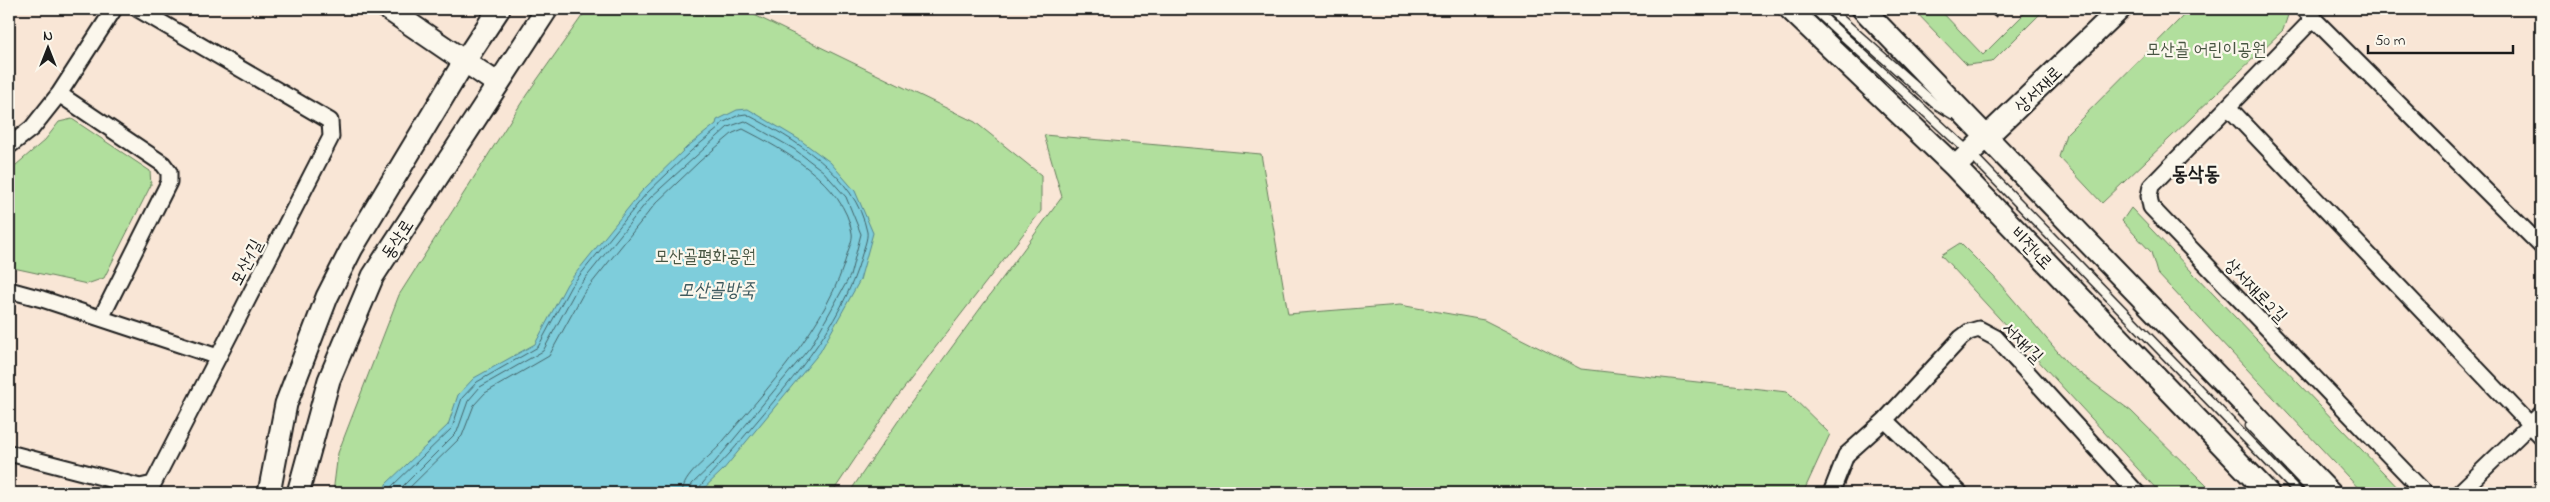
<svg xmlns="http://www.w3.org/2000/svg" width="2550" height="502" viewBox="0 0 2550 502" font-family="'Indie Flower','Poor Story',sans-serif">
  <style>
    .green { fill: #b1df9d; stroke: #667e5c }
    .water { fill: #7ecddb; stroke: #57868f }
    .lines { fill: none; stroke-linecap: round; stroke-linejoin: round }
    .shore { stroke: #436368; stroke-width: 1 }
    .lane-casing { stroke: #1c1c1c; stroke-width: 11 }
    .street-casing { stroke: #1c1c1c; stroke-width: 19 }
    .secondary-casing { stroke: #1c1c1c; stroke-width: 25 }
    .path { stroke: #1c1c1c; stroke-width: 3; stroke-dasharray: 4 4; stroke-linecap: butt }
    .lane { stroke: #fbf7ec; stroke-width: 8 }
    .street { stroke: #fbf7ec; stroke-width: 15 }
    .secondary { stroke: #fbf7ec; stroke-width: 21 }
    .labels { text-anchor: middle; stroke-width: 4.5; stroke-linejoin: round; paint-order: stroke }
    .park-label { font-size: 18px; fill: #495643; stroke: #fbf7ec }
    .street-label { font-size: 18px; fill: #1c1c1c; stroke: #fbf7ec }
    .water-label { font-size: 19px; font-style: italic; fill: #3e5a5f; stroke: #fbf7ec }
    .quarter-label { font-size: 20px; font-weight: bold; fill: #1c1c1c; stroke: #fbf7ec }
  </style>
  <rect width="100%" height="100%" fill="#f9e6d6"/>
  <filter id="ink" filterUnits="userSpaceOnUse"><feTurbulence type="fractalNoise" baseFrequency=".02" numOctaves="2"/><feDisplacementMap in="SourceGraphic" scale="10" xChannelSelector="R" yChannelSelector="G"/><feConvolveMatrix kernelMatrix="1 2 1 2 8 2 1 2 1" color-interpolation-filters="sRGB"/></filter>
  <g filter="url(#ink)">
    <path class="green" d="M 587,9 L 742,9 L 975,122 L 1041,175 L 1041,211 L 894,401 L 832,493 L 333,493 L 338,453 L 399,295 L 527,94 Z
      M 1913,9 L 1939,9 L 1983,55 L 2029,9 L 2045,9 L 1992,62 L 1967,65 Z
      M 2190,9 L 2282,9 L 2288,15 L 2283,30 L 2102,203 L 2059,157 L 2066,134 Z
      M 72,119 L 150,171 L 151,185 L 104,278 L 87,284 L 9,267 L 9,171 L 45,140 L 59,122 Z
      M 1044,135 L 1261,154 L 1288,314 L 1400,305 L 1484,320 L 1581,369 L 1787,392 L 1830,434 L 1803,493 L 849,493 L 905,411 L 1062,197 Z
      M 2131,208 L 2403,493 L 2363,493 L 2157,273 L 2151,252 L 2122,221 Z
      M 1960,243 L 1994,277 L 2069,365 L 2131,411 L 2207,486 L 2196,493 L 2160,493 L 1941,255 Z"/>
    <path class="water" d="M 748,109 L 800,140 L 830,162 L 855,191 L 873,233 L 860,280 L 820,352 L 723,470 L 699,493 L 385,493 L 386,484 L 448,425 L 458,395 L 474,378 L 535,344 L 567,284 L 642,191 L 687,147 L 716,124 L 717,120 L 737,110 Z"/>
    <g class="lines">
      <path class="shore" d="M 390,493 L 392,486 L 452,428 L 462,398 L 477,382 L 538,347 L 571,286 L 646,194 L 691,151 L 719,128 L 722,123 L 739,115 L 746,114 C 794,139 856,175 867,232 C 868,238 864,248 862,254 C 842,328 785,387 737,445 C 731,453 697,487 696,493
        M 396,493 L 457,432 L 468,401 L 480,387 L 543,351 L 576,290 L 650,198 L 728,127 L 745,121 L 794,149 L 823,171 L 846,197 L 861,234 L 850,276 L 811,346 L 715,462 L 692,484 L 690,493
        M 404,493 L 462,436 L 474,405 L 485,393 L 549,356 L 583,294 L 656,203 L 700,161 L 733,133 L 743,129 C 784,150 844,183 852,233 C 853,238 850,246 848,251 C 829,325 766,389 719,446 C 707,460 683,475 682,493"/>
      <defs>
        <path id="lane" d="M 1814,9 L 1970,153 L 2299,493
          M 1829,9 L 1934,103 L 1952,114
          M 2250,426 L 2314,493"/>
        <path id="street" d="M 2304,9 L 2541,246
          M 2314,18 L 2151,186 L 2149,196 L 2151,207 L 2425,493
          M 59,94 L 163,164 L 169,172 L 169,182 L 101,318
          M 2228,107 L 2541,436
          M 9,146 L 32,128 L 59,94 L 114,9
          M 9,290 L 42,299 L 218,357
          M 1885,420 L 1960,493
          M 9,453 L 140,487 L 153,484 L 331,137 L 330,121 L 138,9
          M 1831,493 L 1846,455 L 1885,420 L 1961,338 L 1969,332 L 1979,329 L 1996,338 L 2137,493
          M 2459,493 L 2541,414"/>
        <path id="secondary" d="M 388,9 L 498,84
          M 1790,9 L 1955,167 L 2268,493
          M 1863,9 L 2330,493
          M 1955,167 L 2120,9
          M 269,493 L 286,404 L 327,297 L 352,248 L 464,62 L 499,9
          M 298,493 L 329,380 L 373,276 L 547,9"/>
      </defs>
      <use href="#lane" class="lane-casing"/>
      <use href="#street" class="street-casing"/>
      <use href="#secondary" class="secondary-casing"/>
      <path class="path" d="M 1987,9 L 1995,16 L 2003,9"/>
      <use href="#lane" class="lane"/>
      <use href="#street" class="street"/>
      <use href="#secondary" class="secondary"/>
    </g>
  </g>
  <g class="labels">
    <g class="park-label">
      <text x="2206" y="55">모산골 어린이공원</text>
      <text x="705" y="262">모산골평화공원</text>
    </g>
    <g class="street-label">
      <text transform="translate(2038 89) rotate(-44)" y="6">상서재로</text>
      <text transform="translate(397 239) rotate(-57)" y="6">동삭로</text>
      <text transform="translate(2032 248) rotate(46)" y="6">비전4로</text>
      <text transform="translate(246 262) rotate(-63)" y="6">모산1길</text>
      <text transform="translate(2256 290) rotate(46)" y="6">상서재로2길</text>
      <text transform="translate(2023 342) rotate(45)" y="6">서재1길</text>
    </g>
    <g class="water-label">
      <text x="717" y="296">모산골방죽</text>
    </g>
    <g class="quarter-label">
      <text x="2196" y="180">동삭동</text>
    </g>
  </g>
  <rect width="2550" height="502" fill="none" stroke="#fbf7ec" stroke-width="30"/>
  <rect x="15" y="15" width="2520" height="472" fill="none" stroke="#1c1c1c" stroke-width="2" filter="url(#ink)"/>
  <g transform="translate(48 48)" stroke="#fbf7ec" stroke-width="4" paint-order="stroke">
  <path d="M0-4L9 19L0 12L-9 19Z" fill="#1c1c1c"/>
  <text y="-8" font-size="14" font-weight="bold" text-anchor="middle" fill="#1c1c1c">N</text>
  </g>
  <path d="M2368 45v8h145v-8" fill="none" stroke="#1c1c1c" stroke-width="2.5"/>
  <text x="2375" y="45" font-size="15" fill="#1c1c1c" stroke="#fbf7ec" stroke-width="4" paint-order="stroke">50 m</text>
</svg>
